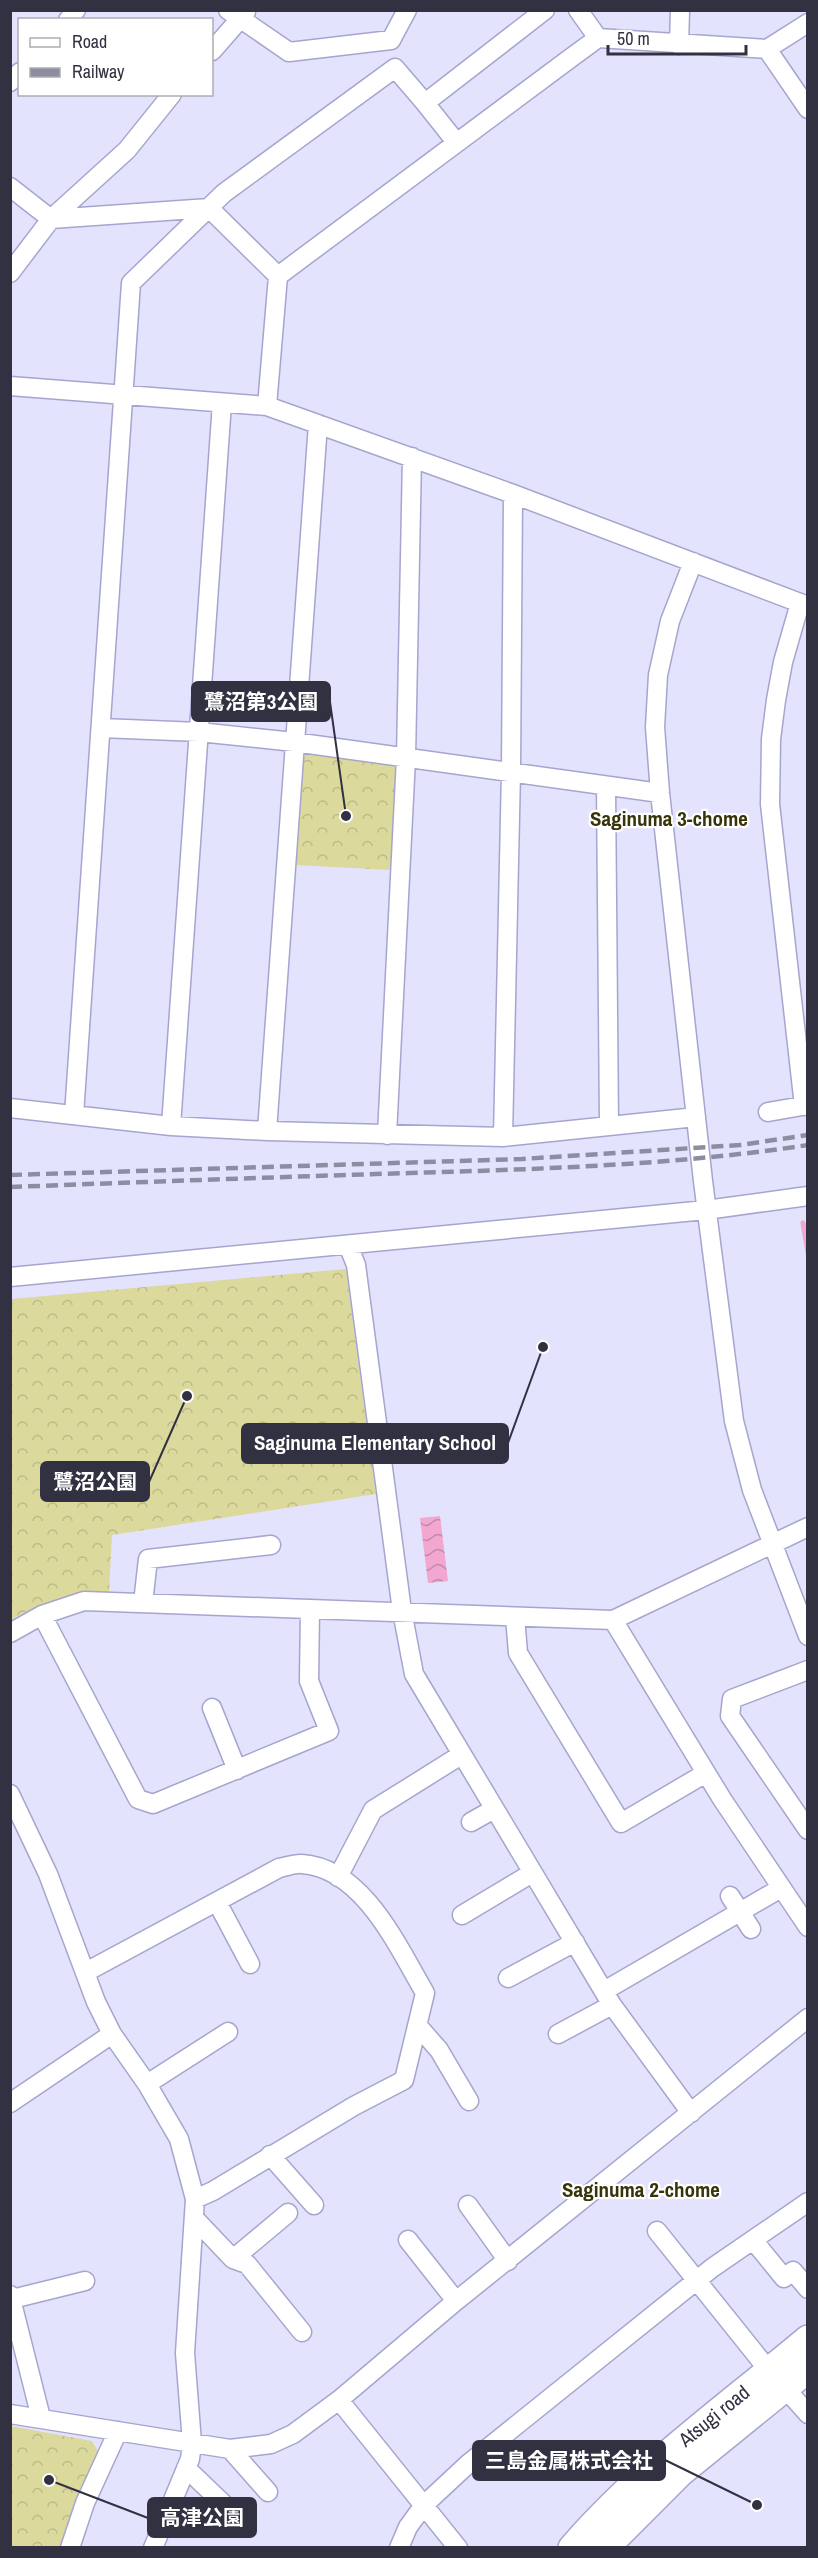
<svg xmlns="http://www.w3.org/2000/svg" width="818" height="2558" viewBox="0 0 818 2558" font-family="'Archivo Narrow','Noto Sans JP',sans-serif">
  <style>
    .forest { fill: url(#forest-crowns) }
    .water { fill: url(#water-waves) }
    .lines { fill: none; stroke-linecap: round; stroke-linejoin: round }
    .stream { stroke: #f2a7d0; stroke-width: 5 }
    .minor-casing { stroke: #a6a5cd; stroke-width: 21 }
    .highway-casing { stroke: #a6a5cd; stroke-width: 30 }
    .minor { stroke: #fff; stroke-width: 18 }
    .highway { stroke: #fff; stroke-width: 27 }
    .rail { stroke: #8d8da2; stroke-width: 4.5; stroke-dasharray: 12 6; stroke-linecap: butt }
    .labels { text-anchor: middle; stroke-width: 4.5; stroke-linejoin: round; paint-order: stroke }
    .street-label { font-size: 20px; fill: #313141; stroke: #fff }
    .neighbourhood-label { font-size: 21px; font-weight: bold; fill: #37340a; stroke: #fff }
    .leader { fill: none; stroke: #313141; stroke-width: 2 }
    .callout-dot { fill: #313141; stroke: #fff; stroke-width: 2 }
    .callout { fill: #313141; stroke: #313141; stroke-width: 2 }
    .callout-label { font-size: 21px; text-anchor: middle; font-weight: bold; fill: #fff }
  </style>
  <defs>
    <pattern id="forest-crowns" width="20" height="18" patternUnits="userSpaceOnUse" patternTransform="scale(1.5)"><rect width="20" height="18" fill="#dcd99d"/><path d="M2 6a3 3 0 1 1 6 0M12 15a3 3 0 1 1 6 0" fill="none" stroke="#bdbb88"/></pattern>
    <pattern id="water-waves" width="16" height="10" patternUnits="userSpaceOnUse" patternTransform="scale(1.5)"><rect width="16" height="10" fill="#f2a7d0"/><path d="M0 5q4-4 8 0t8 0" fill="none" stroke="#c589aa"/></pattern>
  </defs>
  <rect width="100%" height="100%" fill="#e3e3fd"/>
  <path class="forest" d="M 311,751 L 386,760 L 396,768 L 391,870 L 295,865 L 302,758 Z
    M 346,1269 L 376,1494 L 112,1535 L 109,1593 C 73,1597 41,1601 11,1620 L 11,1299 Z
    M 11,2426 L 92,2441 L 100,2454 L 75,2507 L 60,2547 L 11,2548 Z"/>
  <path class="water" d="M 440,1516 L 448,1581 L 428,1583 L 420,1518 Z"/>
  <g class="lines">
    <path class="stream" d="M 803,1223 L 808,1253"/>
    <defs>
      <path id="minor" d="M 228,10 L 289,52 L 391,40 L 407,10
        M 578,10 L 598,38
        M 68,20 L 76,10
        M 679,45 L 680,10
        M 767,49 L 808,109
        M 212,51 L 246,12
        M 10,82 L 20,72
        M 425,103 L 456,142
        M 10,187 L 51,219 L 209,208 L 278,276
        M 10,273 L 51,219 L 127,150 L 172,94
        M 10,386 L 267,406 L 513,494 L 808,606
        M 267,406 L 278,276 L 572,57 L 598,38 L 767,49 L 808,23
        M 693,562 L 670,621 L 658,675 L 655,727 L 660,793 L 703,1181 L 734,1421 L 752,1490 L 808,1636
        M 800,603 L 783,662 L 776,700 L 771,739 L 770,804 L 804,1106
        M 101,728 L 199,732 L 294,742 L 660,793
        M 606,787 L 609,1125
        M 10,1108 L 171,1126 L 267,1131 L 503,1137 L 696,1117
        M 768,1112 L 808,1105
        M 74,1115 L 131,283 L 224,193 L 395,68 L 425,103 L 545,10
        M 171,1126 L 222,403
        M 267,1131 L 318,424
        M 387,1135 L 406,758 L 412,457
        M 503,1137 L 511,771 L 513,494
        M 348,1245 L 356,1265 L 402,1611 L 414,1674 L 612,2005 L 691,2113
        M 10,1277 L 706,1210 L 808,1196
        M 143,1603 L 148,1559 L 271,1545
        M 42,1615 L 138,1799 L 153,1804 L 329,1731 L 309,1681 L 310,1609
        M 515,1617 L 518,1653 L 621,1823 L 706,1773
        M 613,1620 L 722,1799 L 808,1927
        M 10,1633 L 42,1615 L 84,1601 L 613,1620 L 808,1527
        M 808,1670 L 732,1699 L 730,1716 L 808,1830
        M 212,1708 L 237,1770
        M 10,1794 L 48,1874 L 96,2002 L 112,2034 L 147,2084 L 179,2139 L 195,2199 L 185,2353 L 192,2443 L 190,2459 L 153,2548
        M 471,1822 L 494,1809
        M 338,1877 L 373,1810 L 461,1755
        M 730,1896 L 751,1929
        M 217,1902 L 250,1964
        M 462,1915 L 532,1873
        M 86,1972 L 279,1868 C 286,1867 295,1863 302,1864 C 363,1868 398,1947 425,1993 L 404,2080 L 354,2106 L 213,2191 L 195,2199
        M 508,1978 L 575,1942
        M 604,1991 L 781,1888
        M 418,2026 L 439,2050 L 469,2101
        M 558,2034 L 612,2005
        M 147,2084 L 228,2032
        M 10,2103 L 112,2034
        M 270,2155 L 314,2205
        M 468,2205 L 508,2261
        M 195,2219 L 233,2259 L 247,2264 L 302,2332
        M 657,2231 L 770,2372
        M 408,2240 L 456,2301
        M 753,2240 L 784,2278 L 793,2271 L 808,2289
        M 233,2259 L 288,2213
        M 10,2295 L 41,2418
        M 12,2299 L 85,2281
        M 785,2388 L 808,2414
        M 339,2400 L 458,2548
        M 10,2414 L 230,2449 L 271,2444 L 293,2434 L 339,2400 L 456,2301 L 808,2018
        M 230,2449 L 268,2492
        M 186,2468 L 232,2512
        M 70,2548 L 85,2503 L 118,2431
        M 399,2548 L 408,2527 L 424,2505 L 468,2464 L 712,2268 L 808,2202"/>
      <path id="highway" d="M 572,2548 C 641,2468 727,2407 808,2339
        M 605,2548 L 681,2472 L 808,2369"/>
    </defs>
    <use href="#minor" class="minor-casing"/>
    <use href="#highway" class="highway-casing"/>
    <use href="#minor" class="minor"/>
    <use href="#highway" class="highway"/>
    <path class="rail" d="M 10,1175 L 522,1159 L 740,1145 L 808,1135
      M 10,1187 C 144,1182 277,1177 410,1173 C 543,1169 676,1165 808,1145"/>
  </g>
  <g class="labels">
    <g class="street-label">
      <text transform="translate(714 2416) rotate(-39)" y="7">Atsugi road</text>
    </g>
    <g class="neighbourhood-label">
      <text x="669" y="826">Saginuma 3-chome</text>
      <text x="641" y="2197">Saginuma 2-chome</text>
    </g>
  </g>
  <path class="leader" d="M346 816L330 702M543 1347L508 1443M187 1396L149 1482M757 2505L665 2460M49 2480L148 2518"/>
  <g class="callout-dot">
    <circle cx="346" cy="816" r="6"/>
    <circle cx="543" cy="1347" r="6"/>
    <circle cx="187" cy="1396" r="6"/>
    <circle cx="757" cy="2505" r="6"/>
    <circle cx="49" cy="2480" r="6"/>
  </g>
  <g class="callout">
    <rect x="192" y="682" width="138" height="39" rx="6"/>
    <rect x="242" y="1424" width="266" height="39" rx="6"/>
    <rect x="41" y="1462" width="108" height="39" rx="6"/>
    <rect x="473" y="2441" width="192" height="39" rx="6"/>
    <rect x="148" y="2498" width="108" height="39" rx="6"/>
  </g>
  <g class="callout-label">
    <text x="261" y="709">鷺沼第3公園</text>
    <text x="375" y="1450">Saginuma Elementary School</text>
    <text x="95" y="1489">鷺沼公園</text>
    <text x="569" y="2468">三島金属株式会社</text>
    <text x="202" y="2525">高津公園</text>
  </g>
  <rect width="818" height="2558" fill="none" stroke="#313141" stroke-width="24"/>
  <rect x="18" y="18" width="195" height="78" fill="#ffffff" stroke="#adadb3" stroke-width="1.5"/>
  <rect x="30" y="38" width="30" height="9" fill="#ffffff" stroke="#adadb3" stroke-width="1.5"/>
  <text x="72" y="48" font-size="18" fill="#313141">Road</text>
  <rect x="30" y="68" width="30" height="9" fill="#8d8da2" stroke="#adadb3" stroke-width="1.5"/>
  <text x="72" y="78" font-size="18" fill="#313141">Railway</text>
  <path d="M608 45v9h138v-9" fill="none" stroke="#313141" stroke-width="3"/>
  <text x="617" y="45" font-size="18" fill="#313141" stroke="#ffffff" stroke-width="4.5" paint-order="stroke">50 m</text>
</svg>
